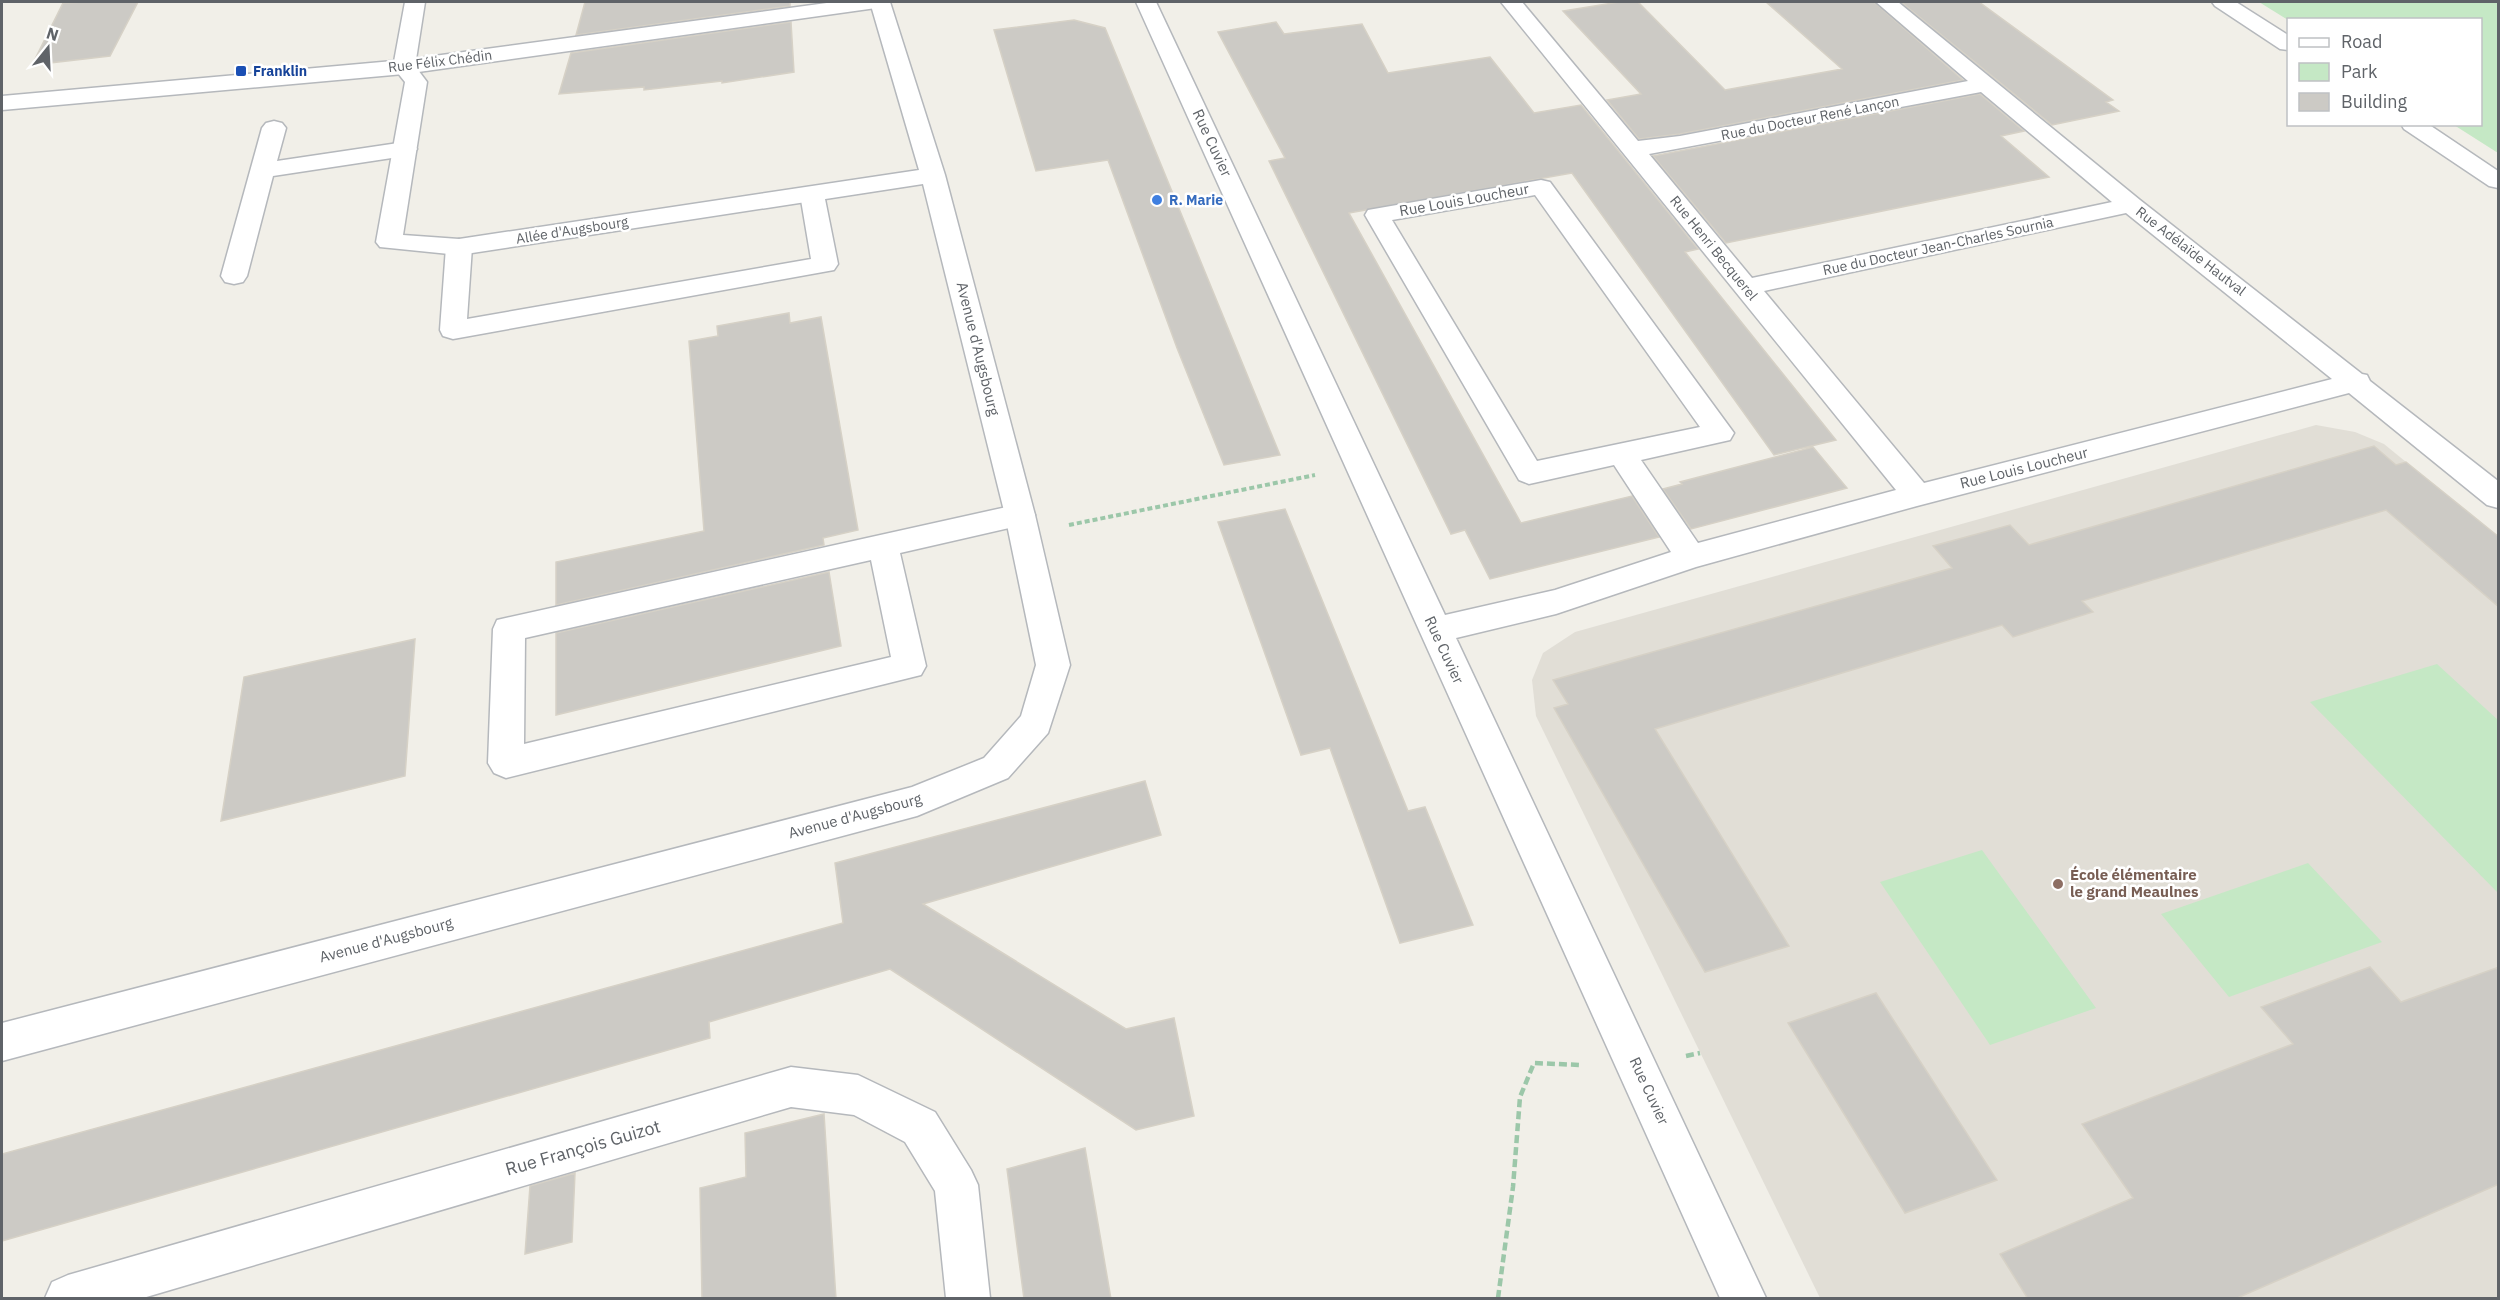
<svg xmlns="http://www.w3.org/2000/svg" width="2500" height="1300" viewBox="0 0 2500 1300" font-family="'IBM Plex Sans',sans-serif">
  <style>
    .education { fill: #e1ded6 }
    .green { fill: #c5e8c5 }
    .building { fill: #cccac5; stroke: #d6d1c6; stroke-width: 1.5 }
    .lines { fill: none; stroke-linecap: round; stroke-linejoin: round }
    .service-casing { stroke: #b5b8bc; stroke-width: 3 }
    .minor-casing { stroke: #b5b8bc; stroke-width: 3 }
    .tertiary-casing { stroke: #b5b8bc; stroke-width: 3 }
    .path-far1 { stroke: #9cc7a9; stroke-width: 4; stroke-dasharray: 5 3; stroke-linecap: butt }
    .path { stroke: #9cc7a9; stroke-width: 4.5; stroke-dasharray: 8 4; stroke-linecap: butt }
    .service { fill: #fff; fill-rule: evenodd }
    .minor { fill: #fff; fill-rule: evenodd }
    .tertiary { fill: #fff; fill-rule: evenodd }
    .transit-dot { fill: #1a4fb4; stroke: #fff; stroke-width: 2 }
    .shop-dot { fill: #3f7fe0; stroke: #fff; stroke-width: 2 }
    .education-dot { fill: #8d6e63; stroke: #fff; stroke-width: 2 }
    .labels { text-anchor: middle; stroke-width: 5; stroke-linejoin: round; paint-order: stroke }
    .far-street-label { font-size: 14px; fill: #5f6368; stroke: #fff }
    .far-transit-label { font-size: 14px; font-weight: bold; fill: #164399; stroke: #fff; text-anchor: start }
    .far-shop-label { font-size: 14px; font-weight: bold; fill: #366cbe; stroke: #fff; text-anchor: start }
    .street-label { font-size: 15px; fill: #5f6368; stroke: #fff }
    .education-label { font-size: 15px; font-weight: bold; fill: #785e54; stroke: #fff; text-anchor: start }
    .near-street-label { font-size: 18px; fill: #5f6368; stroke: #fff }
  </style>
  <rect width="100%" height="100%" fill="#f1efe8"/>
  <path class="education" d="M 2316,425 L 2355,432 L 2384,444 L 2498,537 L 2498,1298 L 1820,1298 L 1536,716 L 1532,680 L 1543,653 L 1575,632 Z"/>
  <path class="green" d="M 2259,2 L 2498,2 L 2498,153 L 2454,125 L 2480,124 L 2480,20 L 2288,20 Z
    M 2437,664 L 2498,720 L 2498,893 L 2310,702 Z
    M 1982,850 L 2096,1008 L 1990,1045 L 1880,882 Z
    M 2308,863 L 2382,942 L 2229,997 L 2161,914 Z"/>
  <path class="building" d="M 85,2 L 138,2 L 110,56 L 32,65 L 63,3 Z
    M 585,2 L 790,2 L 790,6 L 576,35 Z
    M 1619,2 L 1638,2 L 1725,90 L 1842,69 L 1766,2 L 1874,2 L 1963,80 L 1680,134 L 1639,139 L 1607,100 L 1641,94 L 1563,11 Z
    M 1901,2 L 1979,2 L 2113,100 L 2106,102 L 2119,111 L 2052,125 Z
    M 1074,20 L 1105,28 L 1280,455 L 1224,465 L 1177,348 L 1108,160 L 1036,171 L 994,30 Z
    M 791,22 L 794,72 L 722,83 L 722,81 L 644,90 L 644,87 L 559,94 L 571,53 Z
    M 1276,22 L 1284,34 L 1362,24 L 1388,73 L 1490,57 L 1534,113 L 1581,105 L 1698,249 L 1685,252 L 1836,440 L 1774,455 L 1572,173 L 1349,213 L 1521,523 L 1632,496 L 1659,537 L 1490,579 L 1465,530 L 1451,534 L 1269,161 L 1285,158 L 1218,32 Z
    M 1980,94 L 2024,131 L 2001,136 L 2049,177 L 1726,243 L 1653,156 Z
    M 789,313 L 790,323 L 821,317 L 858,530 L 823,538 L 824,545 L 556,605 L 556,562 L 704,531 L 689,341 L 718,336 L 717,326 Z
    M 2374,446 L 2396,465 L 2406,462 L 2499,537 L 2499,607 L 2386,510 L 2082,601 L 2093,612 L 2013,637 L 2002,625 L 1655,729 L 1789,946 L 1705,972 L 1554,708 L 1568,704 L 1553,680 L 1952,568 L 1933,546 L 2010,525 L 2029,545 Z
    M 1813,447 L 1847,488 L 1691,529 L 1663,489 L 1682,484 L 1680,482 Z
    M 1285,509 L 1408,811 L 1425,807 L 1473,925 L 1400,943 L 1330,748 L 1301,755 L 1218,522 Z
    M 829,572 L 841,646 L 556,715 L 556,633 Z
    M 415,639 L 405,776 L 221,821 L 244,677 Z
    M 1145,781 L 1161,835 L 923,904 L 1126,1029 L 1174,1018 L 1194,1116 L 1136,1130 L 890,969 L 709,1022 L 710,1038 L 2,1241 L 2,1154 L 843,923 L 835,863 Z
    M 2370,967 L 2401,1002 L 2499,967 L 2499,1184 L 2235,1299 L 2028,1299 L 2000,1254 L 2133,1198 L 2082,1124 L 2293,1044 L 2261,1007 Z
    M 1876,993 L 1997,1180 L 1905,1213 L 1788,1023 Z
    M 824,1114 L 836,1299 L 702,1299 L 700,1188 L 746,1177 L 745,1133 Z
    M 1085,1148 L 1111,1299 L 1024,1299 L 1007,1169 Z
    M 575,1173 L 572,1242 L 525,1254 L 530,1186 Z"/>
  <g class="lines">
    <defs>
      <path id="service" d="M 274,121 L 282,123 L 286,128 L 277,161 L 405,142 L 413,144 L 417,149 L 413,154 L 405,156 L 273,176 L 247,276 L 243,282 L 234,284 L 225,282 L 221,276 L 262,128 L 266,123 Z
        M 812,187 L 821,189 L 824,194 L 838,264 L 834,270 L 453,339 L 443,336 L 440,330 L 446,247 L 450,242 L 459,239 L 468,242 L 472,247 L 467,319 L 811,259 L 800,194 L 803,189 Z
        M 1020,504 L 1031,507 L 1035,515 L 1031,523 L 900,553 L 926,666 L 921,675 L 506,778 L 494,773 L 488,763 L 493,629 L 497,620 ZM 871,560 L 891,657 L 524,744 L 525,638 Z"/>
      <path id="minor" d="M 405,2 L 425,2 L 415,66 L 427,82 L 403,235 L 459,239 L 919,170 L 870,2 L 890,2 L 945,175 L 1035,515 L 1070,665 L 1048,733 L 1008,778 L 917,816 L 2,1061 L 2,1023 L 912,787 L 984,758 L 1021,716 L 1036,665 L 1005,515 L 923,184 L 459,255 L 380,247 L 376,242 L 405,82 L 393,67 Z
        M 1136,2 L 1156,2 L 1445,615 L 1555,590 L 1671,552 L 1614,465 L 1529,484 L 1519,480 L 1365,215 L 1368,210 L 1541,180 L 1550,182 L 1734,433 L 1730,440 L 1641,460 L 1698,543 L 1896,490 L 1501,2 L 1522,2 L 1638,141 L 1680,136 L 1968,81 L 1876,2 L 1898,2 L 2140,200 L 2362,374 L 2367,375 L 2370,381 L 2498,481 L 2498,508 L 2487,505 L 2349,393 L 1917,506 L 1696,567 L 1556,614 L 1456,638 L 1766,1298 L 1720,1298 ZM 1981,92 L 2112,202 L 1752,278 L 1649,154 ZM 1535,195 L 1700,427 L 1537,461 L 1392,220 ZM 2126,213 L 2332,379 L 1924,483 L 1764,291 Z
        M 2212,2 L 2236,2 L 2288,35 L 2288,50 L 2280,49 L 2215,6 Z
        M 2401,124 L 2428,124 L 2498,171 L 2498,188 L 2489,186 L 2404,129 Z
        M 791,1067 L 858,1075 L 935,1112 L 971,1170 L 978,1185 L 990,1298 L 946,1298 L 935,1191 L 905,1142 L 854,1115 L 791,1107 L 143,1298 L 45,1298 L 52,1282 L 68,1275 Z"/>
      <path id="tertiary" d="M 834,2 L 886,2 L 883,6 L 876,8 L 404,74 L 2,110 L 2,96 L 404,60 Z"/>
    </defs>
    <use href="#service" class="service-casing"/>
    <use href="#minor" class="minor-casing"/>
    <use href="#tertiary" class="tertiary-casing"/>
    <path class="path-far1" d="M 1069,525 L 1315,475"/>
    <path class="path" d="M 1686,1056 L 1700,1053
      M 1498,1298 L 1513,1187 L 1520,1097 L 1534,1063 L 1581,1065"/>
    <use href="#service" class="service"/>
    <use href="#minor" class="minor"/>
    <use href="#tertiary" class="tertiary"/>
  </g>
  <rect class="transit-dot" x="235" y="65" width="12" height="12" rx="3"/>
  <circle class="shop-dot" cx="1157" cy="200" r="6"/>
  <circle class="education-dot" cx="2058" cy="884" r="6"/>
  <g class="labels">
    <g class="far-street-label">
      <text transform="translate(440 61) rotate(-7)" y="5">Rue Félix Chédin</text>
      <text transform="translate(1810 118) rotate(-11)" y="5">Rue du Docteur René Lançon</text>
      <text transform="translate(572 230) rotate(-9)" y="5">Allée d'Augsbourg</text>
      <text transform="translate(1938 246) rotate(-12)" y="5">Rue du Docteur Jean-Charles Sournia</text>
      <text transform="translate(1714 248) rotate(51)" y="5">Rue Henri Becquerel</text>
      <text transform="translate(2191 251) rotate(38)" y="5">Rue Adélaïde Hautval</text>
    </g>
    <g class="far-transit-label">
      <text x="253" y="76">Franklin</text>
    </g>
    <g class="far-shop-label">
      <text x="1169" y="205">R. Marie</text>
    </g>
    <g class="street-label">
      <text transform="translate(1212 143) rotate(65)" y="5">Rue Cuvier</text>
      <text transform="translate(1464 200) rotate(-10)" y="5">Rue Louis Loucheur</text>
      <text transform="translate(978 349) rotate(76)" y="5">Avenue d'Augsbourg</text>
      <text transform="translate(2024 468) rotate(-14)" y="5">Rue Louis Loucheur</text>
      <text transform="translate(1444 650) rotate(65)" y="5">Rue Cuvier</text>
      <text transform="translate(855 816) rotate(-15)" y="5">Avenue d'Augsbourg</text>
      <text transform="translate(386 940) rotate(-15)" y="5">Avenue d'Augsbourg</text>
      <text transform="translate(1649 1091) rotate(65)" y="5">Rue Cuvier</text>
    </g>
    <g class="education-label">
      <text x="2070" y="880">École élémentaire<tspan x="2070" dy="17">le grand Meaulnes</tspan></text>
    </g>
    <g class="near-street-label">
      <text transform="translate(583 1148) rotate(-16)" y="6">Rue François Guizot</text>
    </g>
  </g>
  <rect width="2500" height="1300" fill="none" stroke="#5f6368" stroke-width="6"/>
  <rect x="2287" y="18" width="195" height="108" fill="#ffffff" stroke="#bfc1c3" stroke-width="1.5"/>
  <rect x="2299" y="38" width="30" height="9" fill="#ffffff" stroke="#bfc1c3" stroke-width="1.5"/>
  <text x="2341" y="48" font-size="18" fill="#5f6368">Road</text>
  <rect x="2299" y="63" width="30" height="18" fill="#c5e8c5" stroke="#bfc1c3" stroke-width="1.5"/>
  <text x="2341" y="78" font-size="18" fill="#5f6368">Park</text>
  <rect x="2299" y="93" width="30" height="18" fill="#cccac5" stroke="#bfc1c3" stroke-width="1.5"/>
  <text x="2341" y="108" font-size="18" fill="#5f6368">Building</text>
  <g transform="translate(48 48) rotate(18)" stroke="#ffffff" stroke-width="4.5" paint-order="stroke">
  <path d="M0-4.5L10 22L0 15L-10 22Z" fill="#5f6368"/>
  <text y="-9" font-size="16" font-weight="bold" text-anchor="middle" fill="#5f6368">N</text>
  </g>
</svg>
